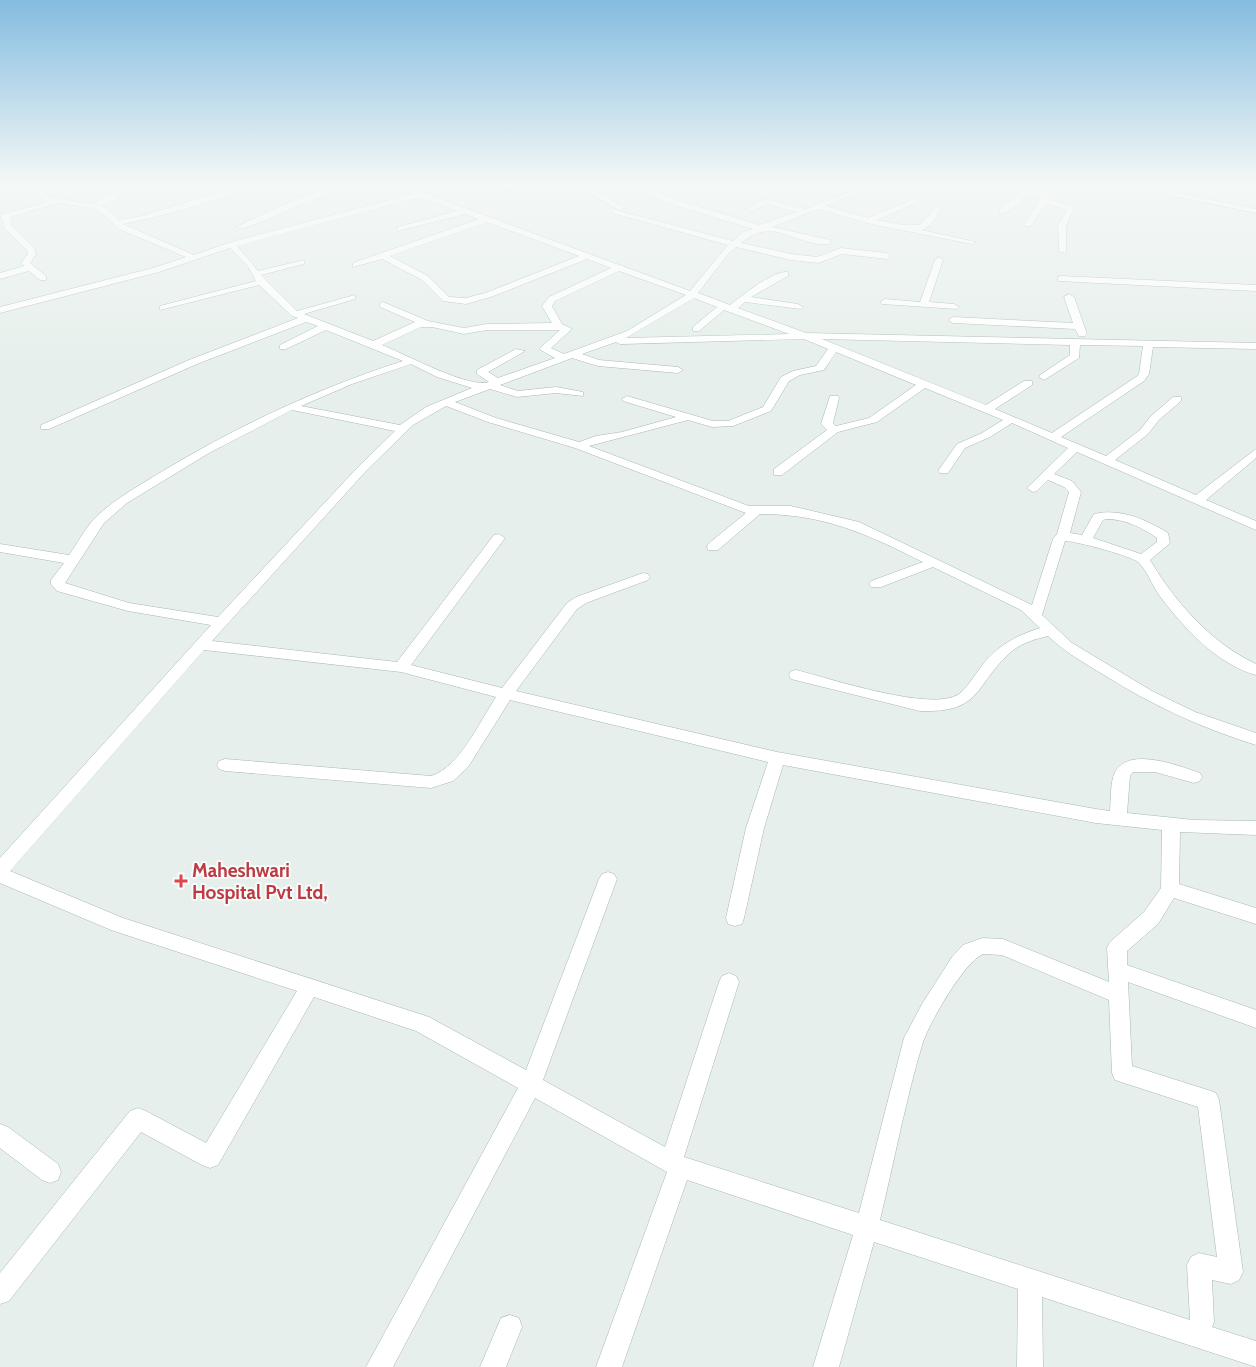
<svg xmlns="http://www.w3.org/2000/svg" width="1256" height="1367" viewBox="0 0 1256 1367" font-family="Cabin,sans-serif">
  <style>
    .lines { fill: none; stroke-linecap: round; stroke-linejoin: round }
    .minor-casing { stroke: #a8b8b2; stroke-width: 1 }
    .minor { fill: #fff; fill-rule: evenodd }
    .health-dot { fill: #e0444e; stroke: #f7fbf9; stroke-width: 2 }
    .labels { text-anchor: middle; stroke-width: 4; stroke-linejoin: round; paint-order: stroke }
    .near-health-label { font-size: 19px; font-weight: bold; fill: #be3a42; stroke: #f7fbf9; text-anchor: start }
  </style>
  <rect width="100%" height="100%" fill="#e6efeb"/>
  <g class="lines">
    <defs>
      <path id="minor" d="M 20,182 L 29,182 L 52,198 L 93,204 L 109,196 L 123,182 L 131,182 L 115,200 L 101,206 L 107,208 L 119,220 L 142,216 L 231,188 L 245,182 L 255,182 C 240,196 147,220 123,224 L 194,255 L 228,243 L 412,194 L 382,182 C 398,182 409,191 423,193 C 435,195 454,182 469,182 L 432,196 L 690,291 L 728,245 L 612,213 L 612,209 L 733,241 L 743,232 L 753,229 L 671,204 L 619,182 L 629,182 L 677,200 L 759,225 L 797,212 L 768,204 L 753,211 L 746,209 L 764,199 L 805,209 L 876,182 L 886,182 L 825,206 L 868,218 L 913,199 L 916,199 L 916,203 L 876,220 L 903,225 L 920,225 L 937,206 L 941,208 C 936,217 932,227 921,230 L 976,242 L 972,244 L 871,224 L 818,209 L 772,227 L 830,240 L 830,244 C 797,248 774,214 741,243 L 791,254 L 817,257 L 841,248 L 887,253 L 891,256 L 887,259 L 842,254 L 818,263 L 791,260 L 736,247 L 728,254 L 698,293 L 730,305 C 742,296 773,270 788,272 L 788,276 L 751,297 L 798,304 L 803,307 L 801,309 L 745,302 L 738,308 L 806,333 L 1256,343 L 1256,349 L 1153,347 L 1149,374 L 1144,381 L 1061,437 L 1106,456 L 1140,430 L 1151,416 L 1173,397 L 1181,397 L 1181,401 L 1159,420 L 1148,434 L 1115,460 L 1196,495 L 1256,449 L 1256,458 L 1206,500 L 1256,521 L 1256,530 L 1077,452 L 1054,474 L 1072,481 L 1081,492 L 1070,533 L 1082,535 L 1094,514 C 1120,508 1145,519 1168,533 L 1170,543 L 1150,560 C 1176,603 1210,642 1256,664 L 1256,675 C 1216,664 1183,627 1159,595 C 1152,585 1147,570 1138,562 C 1131,556 1076,541 1065,541 L 1042,615 L 1072,643 L 1152,691 L 1195,712 L 1256,733 L 1256,745 C 1201,728 1152,705 1104,675 C 1084,663 1065,652 1048,636 C 1035,639 1022,643 1012,651 C 973,685 984,713 920,711 L 791,679 L 789,675 L 791,671 L 796,670 C 829,678 933,713 959,694 C 968,687 974,676 981,667 C 997,646 1015,636 1040,628 L 1021,610 L 933,567 L 881,587 L 871,587 L 869,584 L 871,581 L 923,562 C 867,534 824,514 760,514 L 718,550 L 708,550 L 707,547 L 708,544 L 746,513 L 575,448 L 488,422 L 446,406 L 413,425 L 366,471 L 212,641 L 397,662 L 494,535 L 499,534 L 505,538 L 411,665 L 502,688 L 567,603 L 576,597 L 643,573 L 648,574 L 650,577 L 648,580 L 586,603 L 577,609 L 516,691 L 777,752 L 1096,809 L 1110,811 C 1111,800 1110,782 1115,772 C 1129,746 1179,766 1200,773 L 1202,777 L 1200,781 L 1194,783 L 1155,772 L 1133,772 L 1130,776 L 1127,813 L 1194,820 L 1256,821 L 1256,835 L 1180,832 L 1179,884 L 1256,908 L 1256,924 L 1174,898 L 1158,924 L 1127,951 L 1127,965 L 1256,1010 L 1256,1028 L 1128,982 L 1132,1066 L 1208,1090 L 1216,1093 L 1219,1100 L 1243,1272 L 1239,1280 L 1231,1284 L 1212,1280 L 1214,1322 L 1212,1327 L 1256,1341 L 1256,1367 L 1042,1297 L 1043,1367 L 1017,1367 L 1018,1289 L 874,1242 L 839,1367 L 813,1367 L 853,1235 L 687,1180 L 622,1367 L 596,1367 L 667,1172 L 535,1098 L 393,1367 L 366,1367 L 518,1088 L 416,1031 L 314,997 L 218,1165 L 210,1168 L 202,1165 L 141,1132 L 9,1301 L 0,1304 L 0,1273 L 130,1111 L 138,1108 L 146,1111 L 206,1143 L 297,991 L 111,930 L 0,883 L 0,858 L 211,625 L 128,611 L 57,591 L 51,584 L 51,580 L 64,563 L 0,552 L 0,544 L 69,555 C 78,543 86,526 97,516 C 120,495 147,481 173,465 C 246,422 322,387 403,361 L 326,330 L 286,349 L 280,349 L 280,345 L 318,326 L 306,322 L 197,364 L 49,429 L 41,429 L 41,425 L 189,360 L 298,318 L 292,316 L 259,285 L 160,310 L 160,306 L 256,281 L 247,265 L 230,248 L 159,272 L 0,313 L 0,307 L 153,268 L 186,257 L 119,229 L 101,212 L 92,208 L 58,203 L 10,217 L 12,226 L 35,249 L 36,254 L 30,263 L 46,276 L 46,280 L 40,280 L 29,271 L 0,279 L 0,273 L 24,266 L 21,263 L 28,254 L 27,250 L 5,229 L 0,213 L 4,214 L 48,202 ZM 419,197 L 457,211 L 398,227 L 398,231 L 465,214 L 479,219 L 353,263 L 353,267 L 382,259 L 422,280 L 443,301 L 466,304 L 491,297 L 587,259 L 611,268 L 549,297 L 542,306 L 552,323 L 487,324 L 464,328 L 428,321 L 383,302 L 380,303 L 380,307 L 415,322 L 373,341 L 304,314 L 355,299 L 355,295 L 297,311 L 261,275 L 304,264 L 304,260 L 258,271 L 237,246 ZM 487,222 L 579,256 L 485,293 L 466,298 L 449,297 L 428,276 L 390,256 ZM 619,271 L 686,295 L 627,331 L 564,354 L 551,348 L 572,329 L 562,324 L 552,306 L 555,301 ZM 694,298 L 717,307 L 693,327 L 693,331 L 699,331 L 724,310 L 789,334 L 626,338 ZM 421,327 L 432,327 L 464,334 L 487,330 L 560,330 L 539,349 L 555,358 L 498,378 L 488,372 L 525,351 L 516,349 L 477,370 L 477,374 L 489,382 C 469,389 405,354 382,345 ZM 804,339 L 828,349 L 816,366 L 793,371 L 781,377 L 763,407 L 728,421 L 713,421 L 627,396 L 622,399 L 623,401 L 676,417 L 622,432 L 596,436 L 579,442 L 496,418 L 455,402 L 490,389 L 517,397 L 556,393 L 583,396 L 583,392 L 556,387 L 518,391 L 500,385 L 572,358 L 598,366 L 678,373 L 683,370 L 678,367 L 599,360 L 582,354 L 616,342 L 620,344 ZM 822,339 L 1070,345 L 1070,355 L 1040,375 L 1039,377 L 1044,380 L 1079,358 L 1080,345 L 1143,346 L 1139,374 L 1136,377 L 1052,433 L 995,409 L 1032,385 L 1032,381 L 1024,381 L 986,405 ZM 836,352 L 916,385 L 869,418 L 836,426 L 833,423 L 839,398 L 838,396 L 830,396 L 821,424 L 827,430 L 774,469 L 774,475 L 782,475 L 838,432 L 877,422 L 925,388 L 1003,420 L 982,433 L 957,444 L 938,471 L 940,473 L 948,473 L 965,448 L 990,437 L 1012,423 L 1068,448 L 1027,488 L 1033,492 L 1037,491 L 1048,480 L 1064,487 L 1069,492 L 1057,534 L 1053,539 L 1032,605 L 859,522 L 791,506 L 749,506 L 589,446 L 688,420 L 712,427 L 733,426 L 771,411 L 789,381 L 800,375 L 824,370 ZM 411,364 L 437,377 L 472,388 L 426,407 L 400,425 L 301,406 L 352,384 ZM 292,410 L 395,431 L 358,467 L 218,617 L 129,603 L 65,583 L 104,523 L 127,503 L 209,453 ZM 1106,519 C 1125,519 1141,527 1157,538 L 1157,542 L 1141,554 L 1093,538 L 1103,520 ZM 204,650 L 401,672 L 496,697 C 480,721 460,767 431,776 L 225,759 L 219,761 L 217,765 L 219,769 L 225,771 L 431,788 L 453,781 L 468,767 L 510,700 L 768,762 L 746,828 L 726,918 L 728,924 L 735,926 L 742,924 L 744,918 L 764,828 L 783,765 L 1096,823 L 1162,830 L 1161,888 L 1144,912 L 1110,942 L 1107,948 L 1109,982 L 1003,939 L 982,938 L 963,945 L 952,957 L 922,1004 L 904,1038 L 859,1213 L 684,1157 L 739,982 L 736,976 L 729,973 L 722,976 L 719,982 L 665,1147 L 543,1080 L 617,879 L 614,874 L 608,872 L 602,874 L 599,879 L 526,1070 L 429,1017 L 123,918 L 10,871 ZM 983,954 L 1002,955 L 1109,1000 L 1112,1073 L 1115,1080 L 1198,1107 L 1217,1257 L 1199,1253 L 1191,1257 L 1187,1265 L 1190,1320 L 880,1220 C 894,1162 906,1098 923,1042 C 930,1022 964,962 983,954 Z
        M 345,182 L 355,182 L 243,229 L 236,227 L 298,198 Z
        M 474,182 L 506,183 L 532,191 L 528,193 Z
        M 569,182 L 578,182 L 626,208 L 619,210 Z
        M 992,182 C 1012,181 1031,189 1050,193 L 1048,199 L 1074,207 L 1066,226 L 1066,253 L 1059,251 L 1058,226 L 1067,210 L 1046,203 L 1031,226 L 1025,226 L 1024,224 L 1042,196 L 1029,193 C 1022,201 1012,213 1000,213 L 1000,209 L 1022,191 Z
        M 1107,182 L 1121,182 L 1256,209 L 1256,213 Z
        M 939,257 L 943,260 L 929,302 L 954,304 L 959,307 L 957,309 L 882,304 L 880,302 L 885,299 L 920,302 L 935,260 Z
        M 1061,276 L 1256,285 L 1256,291 L 1058,281 L 1058,277 Z
        M 1069,294 L 1074,297 L 1087,334 L 1085,336 L 1079,336 L 1075,329 L 953,323 L 948,320 L 953,317 L 1073,323 L 1064,297 Z
        M 0,1124 L 8,1127 L 58,1164 L 61,1172 L 58,1180 L 50,1183 L 42,1180 L 0,1148 Z
        M 510,1315 L 519,1318 L 522,1327 L 506,1367 L 480,1367 L 501,1318 Z"/>
    </defs>
    <use href="#minor" class="minor-casing"/>
    <use href="#minor" class="minor"/>
  </g>
  <linearGradient id="sky" x2="0" y2="1"><stop stop-color="#84bce0"/><stop offset="0.49" stop-color="#f4f8f6"/><stop offset="1" stop-color="#f4f8f6" stop-opacity="0"/></linearGradient>
  <rect width="1256" height="373" fill="url(#sky)"/>
  <path class="health-dot" d="M178.5 873.5h5v5h5v5h-5v5h-5v-5h-5v-5h5z"/>
  <g class="labels">
    <g class="near-health-label">
      <text x="192" y="877">Maheshwari<tspan x="192" dy="22">Hospital Pvt Ltd,</tspan></text>
    </g>
  </g>
</svg>
